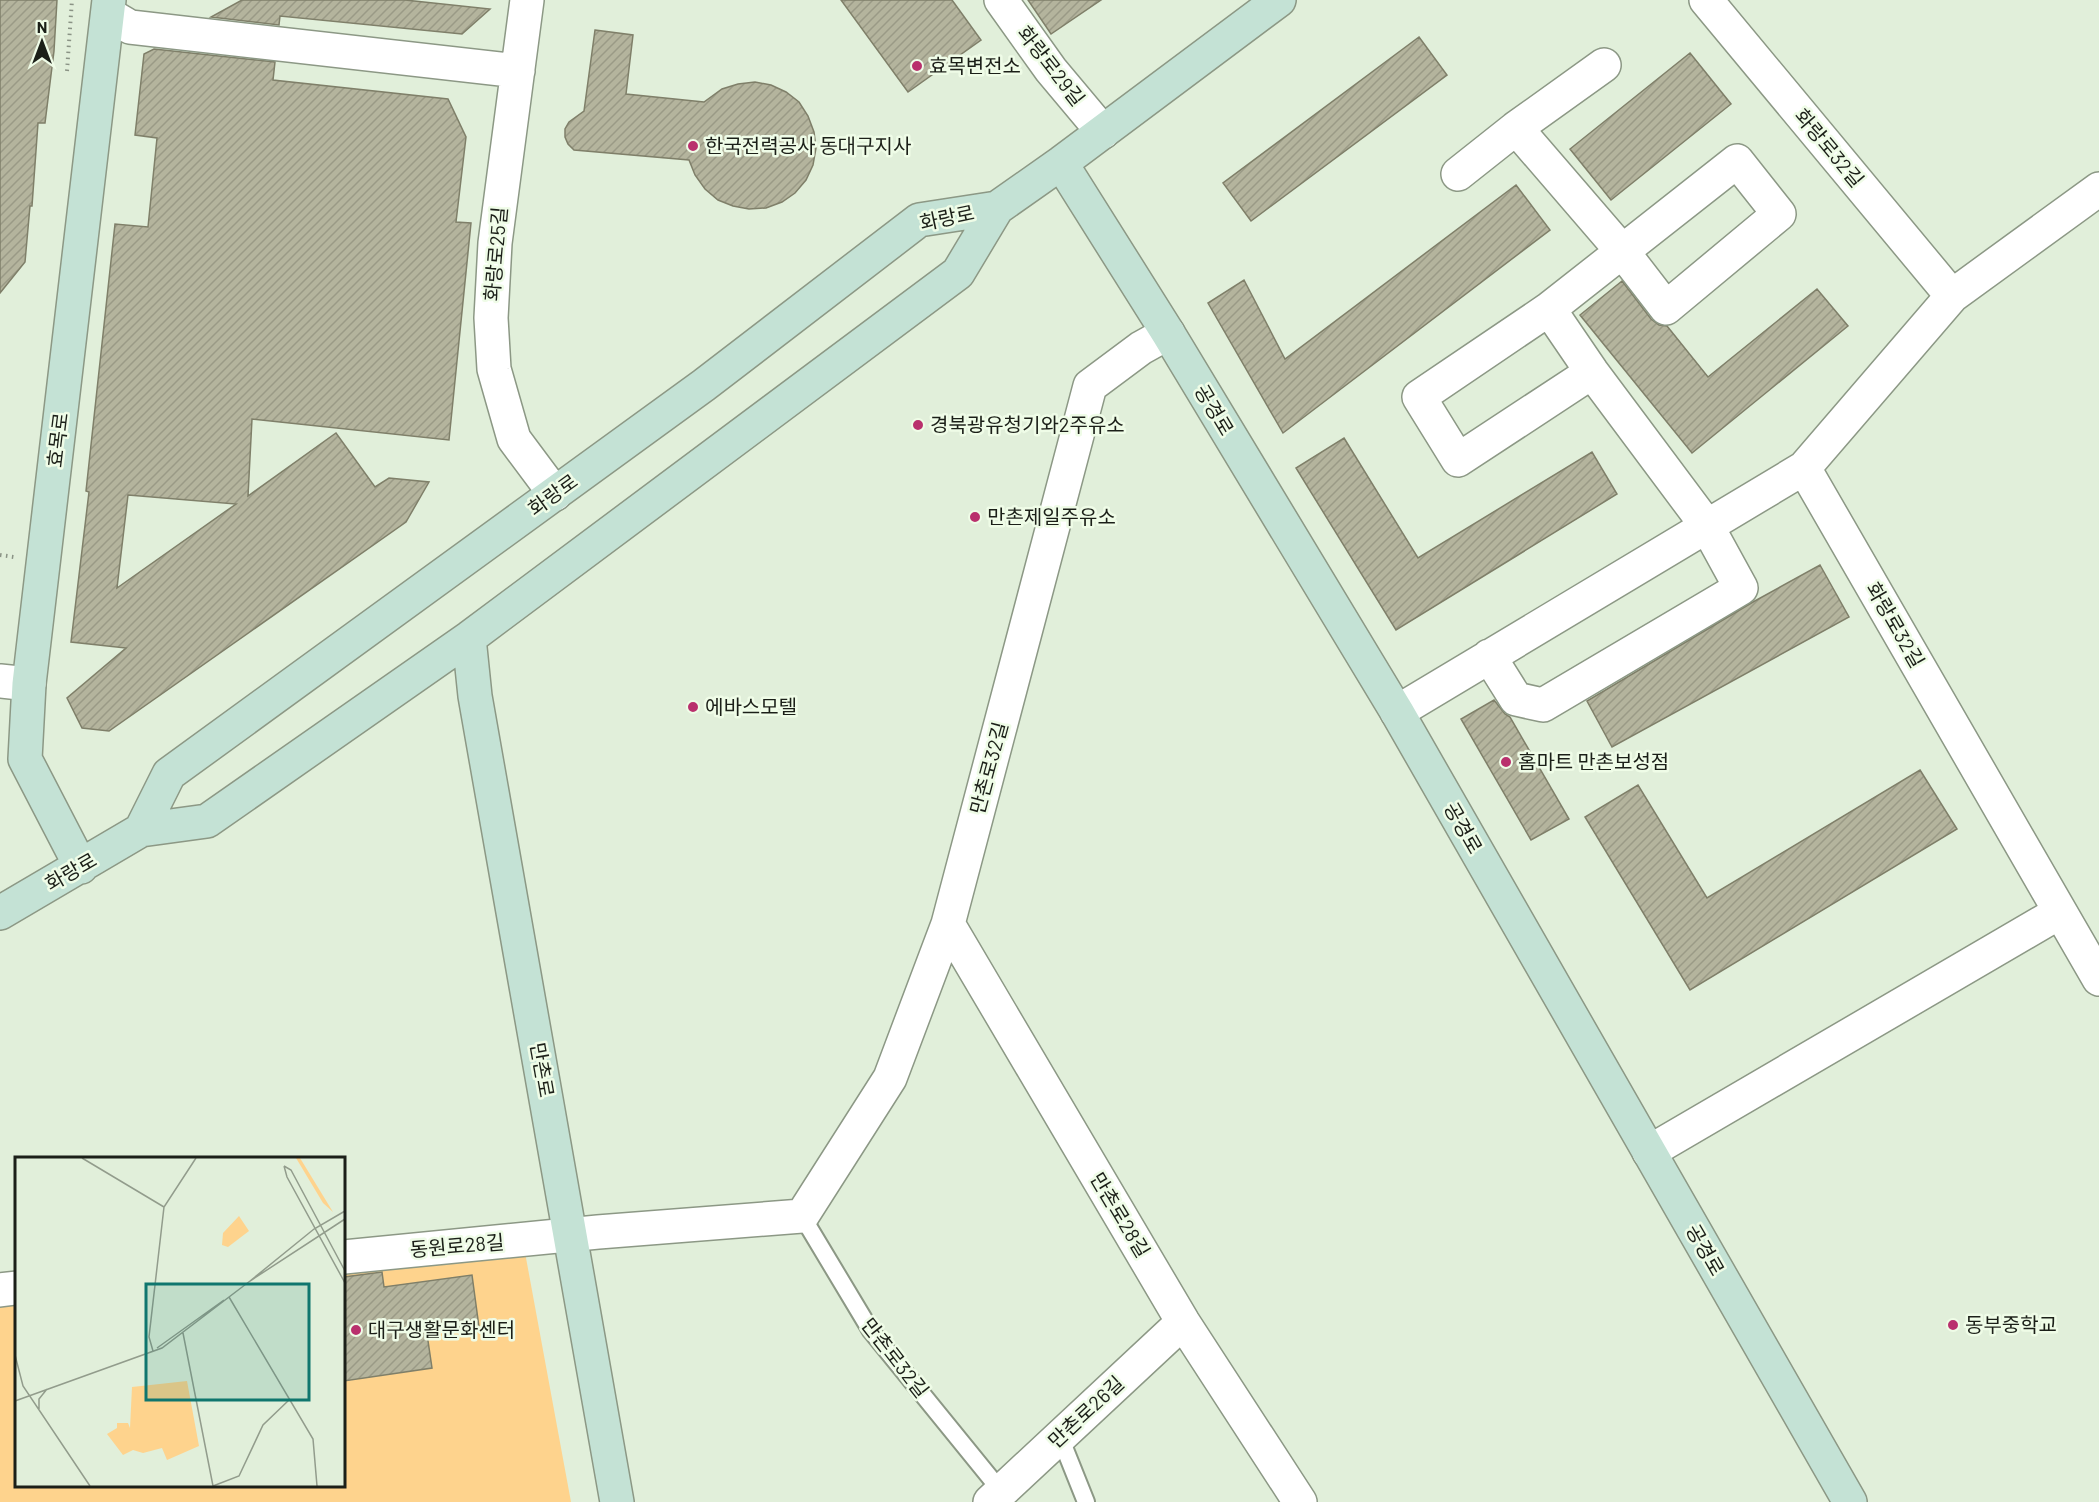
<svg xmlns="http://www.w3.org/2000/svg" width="2099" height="1502" viewBox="0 0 2099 1502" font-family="Barlow,'Noto Sans KR',sans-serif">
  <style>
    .green { fill: #fed38d }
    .building { fill: url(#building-hatch); stroke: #7f7f69; stroke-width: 1.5; fill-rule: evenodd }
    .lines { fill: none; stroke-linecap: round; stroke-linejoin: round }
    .lane-casing { stroke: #8c9885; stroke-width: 20 }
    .street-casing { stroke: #8c9885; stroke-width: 36 }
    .secondary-casing { stroke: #8c9885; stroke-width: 36 }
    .path { stroke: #8a9385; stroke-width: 4; stroke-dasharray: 1.5 4.5; stroke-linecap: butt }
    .lane { stroke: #fff; stroke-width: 16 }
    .street { stroke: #fff; stroke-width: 33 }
    .secondary { stroke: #c4e2d5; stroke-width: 33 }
    .poi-dot { fill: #b9306d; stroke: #effce7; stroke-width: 2 }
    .labels { text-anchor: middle; stroke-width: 5; stroke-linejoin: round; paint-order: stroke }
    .poi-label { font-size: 20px; fill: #1b1f18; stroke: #effce7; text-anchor: start }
    .street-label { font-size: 20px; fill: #1b1f18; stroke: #effce7 }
    .inset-road { fill: none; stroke: #929c8c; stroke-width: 1.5 }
    .view { fill: #0f766e; fill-opacity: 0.15; stroke: #0f766e; stroke-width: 3 }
    .inset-edge { fill: none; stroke: #1b1f18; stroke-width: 3 }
  </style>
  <defs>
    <pattern id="building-hatch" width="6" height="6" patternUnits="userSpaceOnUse" patternTransform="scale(1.5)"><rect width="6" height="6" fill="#b4b49d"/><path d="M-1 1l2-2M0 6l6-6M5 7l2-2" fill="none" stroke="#9a9a86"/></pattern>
  </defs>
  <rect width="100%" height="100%" fill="#e1efda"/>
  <path class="green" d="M 524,1247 L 571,1502 L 0,1502 L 0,1305 L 16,1303 L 16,1486 L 344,1486 L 344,1267 Z"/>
  <path class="building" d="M 0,0 L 57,0 L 54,51 L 45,123 L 38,123 L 32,206 L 30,206 L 25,262 L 0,293 Z
    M 242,0 L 405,0 L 490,9 L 462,34 L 280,16 L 279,25 L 211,17 Z
    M 841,0 L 952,0 L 981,40 L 908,92 Z
    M 1028,0 L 1101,0 L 1051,34 Z
    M 595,30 L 633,35 L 626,94 L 704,102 L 722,89 L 738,84 L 755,82 L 771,85 L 786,92 L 799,102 L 808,116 L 814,132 L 816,148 L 813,165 L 806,180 L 795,193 L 782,202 L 766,208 L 749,209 L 733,206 L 718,200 L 705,189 L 695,175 L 689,160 L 574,150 L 568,144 L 565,137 L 565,129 L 569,122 L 584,111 Z
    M 1419,37 L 1447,75 L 1251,221 L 1223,183 Z
    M 154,49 L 275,62 L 273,80 L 448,99 L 466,137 L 456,222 L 471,223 L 449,440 L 252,419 L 248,496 L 336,433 L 375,487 L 389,478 L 429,482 L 406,522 L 109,731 L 82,728 L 67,698 L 126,648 L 71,642 L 89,492 L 86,491 L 115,224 L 148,227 L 157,138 L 135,135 L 144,54 ZM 128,495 L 236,504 L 117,588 Z
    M 1690,53 L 1731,104 L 1611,200 L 1570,149 Z
    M 1516,185 L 1550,230 L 1283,433 L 1208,303 L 1244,280 L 1285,359 Z
    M 1622,281 L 1651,319 L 1659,325 L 1667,326 L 1708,377 L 1817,289 L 1848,326 L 1692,453 L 1580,315 Z
    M 1344,438 L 1418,558 L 1592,452 L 1617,494 L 1396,630 L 1296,468 Z
    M 1820,565 L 1849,617 L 1612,747 L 1587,701 L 1753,602 Z
    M 1494,700 L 1505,714 L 1510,717 L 1569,819 L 1531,840 L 1461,719 Z
    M 1920,770 L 1957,829 L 1690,990 L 1585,817 L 1638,785 L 1707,898 Z
    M 382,1272 L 384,1287 L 472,1275 L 479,1327 L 427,1334 L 432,1368 L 344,1381 L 344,1277 Z"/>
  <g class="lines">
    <defs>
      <path id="lane" d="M 802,1216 L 871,1331 L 1001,1491
        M 1060,1437 L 1086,1502"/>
      <path id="street" d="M 527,0 L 495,243 L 491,318 L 494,369 L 514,439 L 555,494
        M 1001,0 L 1051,70 L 1103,132
        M 108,14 L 130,27 L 518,71
        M 1458,174 L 1516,128
        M 1952,296 L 2099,189
        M 1549,309 L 1737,161 L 1779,214 L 1666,308 L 1622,251 L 1516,128 L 1604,65
        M 1804,468 L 2099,979
        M 1489,656 L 1516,699 L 1543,705 L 1741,588 L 1707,526 L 1592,372 L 1549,309 L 1419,397 L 1458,460 L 1592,372
        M 0,681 L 29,684
        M 1397,712 L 1804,468 L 1952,296 L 1706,0
        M 948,924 L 1183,1322 L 1300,1502
        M 1649,1152 L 2060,912
        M 344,1257 L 598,1232 L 802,1216 L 890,1078 L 948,924 L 1090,386 L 1141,348 L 1168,333
        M 0,1290 L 16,1288
        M 990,1502 L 1183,1322"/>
      <path id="secondary" d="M 1061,163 L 1168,333 L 1397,712 L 1850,1502
        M 469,638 L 475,696 L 617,1502
        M 141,830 L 169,774 L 704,385 L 919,220 L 997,208
        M 81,867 L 25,759 L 29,684 L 109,0
        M 0,913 L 141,830 L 207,821 L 469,638 L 958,273 L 997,208 L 1061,163 L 1279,0"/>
    </defs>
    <use href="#lane" class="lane-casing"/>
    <use href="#street" class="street-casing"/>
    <use href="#secondary" class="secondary-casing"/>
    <path class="path" d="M 67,71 L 72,0
      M 0,555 L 14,557"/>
    <use href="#lane" class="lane"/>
    <use href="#street" class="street"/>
    <use href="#secondary" class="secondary"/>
  </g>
  <g class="poi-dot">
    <circle cx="917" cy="66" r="6"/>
    <circle cx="693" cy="146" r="6"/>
    <circle cx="918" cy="425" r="6"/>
    <circle cx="975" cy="517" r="6"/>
    <circle cx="693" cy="707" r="6"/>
    <circle cx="1506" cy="762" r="6"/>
    <circle cx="1953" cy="1325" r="6"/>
    <circle cx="356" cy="1330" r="6"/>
  </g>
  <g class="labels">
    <g class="poi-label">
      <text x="929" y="73">효목변전소</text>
      <text x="705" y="153">한국전력공사 동대구지사</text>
      <text x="930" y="432">경북광유청기와2주유소</text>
      <text x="987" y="524">만촌제일주유소</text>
      <text x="705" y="714">에바스모텔</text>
      <text x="1518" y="769">홈마트 만촌보성점</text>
      <text x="1965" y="1332">동부중학교</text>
      <text x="368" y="1337">대구생활문화센터</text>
    </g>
    <g class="street-label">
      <text transform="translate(1051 66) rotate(52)" y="7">화랑로29길</text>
      <text transform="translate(1829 148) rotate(50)" y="7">화랑로32길</text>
      <text transform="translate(947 218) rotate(-12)" y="7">화랑로</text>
      <text transform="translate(496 254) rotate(-85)" y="7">화랑로25길</text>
      <text transform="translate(1214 410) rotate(59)" y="7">공경로</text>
      <text transform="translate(58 440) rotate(-83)" y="7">효목로</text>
      <text transform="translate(553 495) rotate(-36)" y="7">화랑로</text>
      <text transform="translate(1895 625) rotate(60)" y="7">화랑로32길</text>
      <text transform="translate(989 768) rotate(-75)" y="7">만촌로32길</text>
      <text transform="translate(1463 828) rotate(60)" y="7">공경로</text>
      <text transform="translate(71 872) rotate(-30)" y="7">화랑로</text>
      <text transform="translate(542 1070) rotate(80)" y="7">만촌로</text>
      <text transform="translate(1120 1215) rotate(59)" y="7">만촌로28길</text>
      <text transform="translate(457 1246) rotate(-5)" y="7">동원로28길</text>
      <text transform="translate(1705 1250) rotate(60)" y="7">공경로</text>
      <text transform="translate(895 1358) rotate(52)" y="7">만촌로32길</text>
      <text transform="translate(1086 1412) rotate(-43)" y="7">만촌로26길</text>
    </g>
  </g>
  <g transform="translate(15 1157)">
    <rect width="330" height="330" fill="#e1efda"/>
    <path d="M 281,1 L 285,1 L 318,55 L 308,46 ZM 224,59 L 234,74 L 213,90 L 207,88 L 208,76 ZM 172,224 L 184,289 L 152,303 L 147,291 L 128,296 L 118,293 L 108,298 L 92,277 L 102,271 L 102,266 L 113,266 L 115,271 L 117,230 Z" fill="#fed38d"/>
    <path class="inset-road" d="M 67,1 L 149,50M 269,9 L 272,20 L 330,126M 269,9 L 276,13 L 330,114M 235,124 L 299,72 L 330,54M 214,140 L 298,282 L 302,329M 168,176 L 198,329M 142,191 L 209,143M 138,194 L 134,180 L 149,50 L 181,1M 0,198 L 8,229 L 75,329M 0,244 L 147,191 L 235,124 L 330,62M 24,252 L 24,242 L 32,232M 198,329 L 224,319 L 248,268 L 274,243"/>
    <path class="view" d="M 131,127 L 294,127 L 294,243 L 131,243 Z"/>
    <rect width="330" height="330" class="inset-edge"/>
  </g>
  <g transform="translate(42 42)" stroke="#effce7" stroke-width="4.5" paint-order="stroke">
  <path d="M0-4.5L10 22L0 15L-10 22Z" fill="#1b1f18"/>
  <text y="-9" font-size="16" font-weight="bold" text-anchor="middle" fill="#1b1f18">N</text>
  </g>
</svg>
